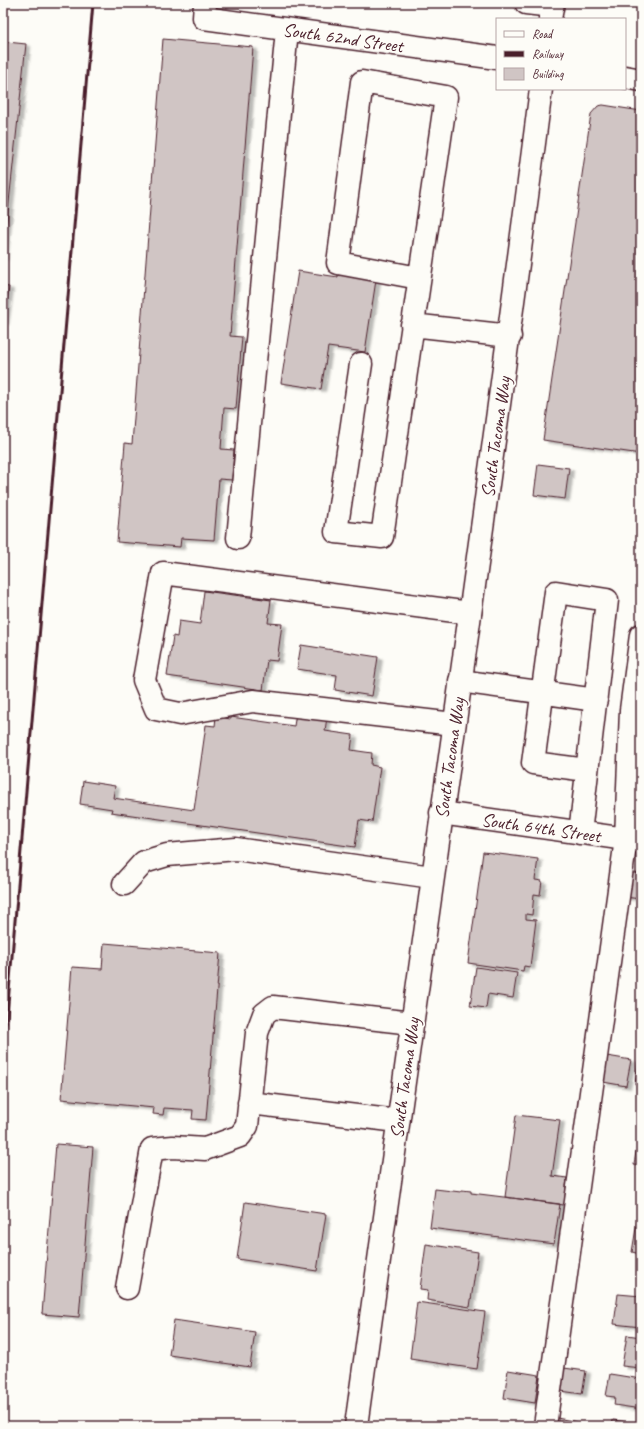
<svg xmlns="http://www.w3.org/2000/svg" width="644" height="1429" viewBox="0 0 644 1429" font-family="Caveat,sans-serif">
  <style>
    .building { fill: #d0c5c4; stroke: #4a1f2b; filter: url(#shadow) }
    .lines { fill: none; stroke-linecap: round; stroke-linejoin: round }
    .minor-casing { stroke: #4a1f2b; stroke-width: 25 }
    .major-casing { stroke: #4a1f2b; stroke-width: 25 }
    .minor { stroke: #fdfcf7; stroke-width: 22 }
    .major { stroke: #fdfcf7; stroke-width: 22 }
    .rail { stroke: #4a1f2b; stroke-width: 3 }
    .labels { text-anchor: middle; stroke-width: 3.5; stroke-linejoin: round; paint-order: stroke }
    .street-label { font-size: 19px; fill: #4a1f2b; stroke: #fdfcf7 }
  </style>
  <defs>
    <filter id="shadow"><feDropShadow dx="4.5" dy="2.5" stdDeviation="1" flood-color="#0004"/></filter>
  </defs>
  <rect width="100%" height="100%" fill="#fdfcf7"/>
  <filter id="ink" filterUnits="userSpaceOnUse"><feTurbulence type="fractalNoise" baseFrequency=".025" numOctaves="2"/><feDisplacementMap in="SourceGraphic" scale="8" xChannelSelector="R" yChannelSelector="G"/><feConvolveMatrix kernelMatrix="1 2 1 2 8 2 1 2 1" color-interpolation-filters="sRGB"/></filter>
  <g filter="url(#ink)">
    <path class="building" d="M 163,39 L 253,47 L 230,336 L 242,337 L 236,409 L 224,408 L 221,449 L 234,450 L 232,480 L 219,479 L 214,540 L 181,538 L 180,547 L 117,542 L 125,443 L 132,444 Z
      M 7,42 L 26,44 L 3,258 L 3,83 Z
      M 603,105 L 641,111 L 641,454 L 543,440 L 591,114 L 598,106 Z
      M 298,271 L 338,277 L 338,274 L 376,280 L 365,352 L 328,347 L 321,389 L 281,383 Z
      M 3,286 L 9,287 L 4,322 L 3,322 Z
      M 538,464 L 569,468 L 565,499 L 534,495 Z
      M 204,591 L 271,600 L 268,623 L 282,624 L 277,661 L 267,660 L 263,690 L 167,676 L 173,636 L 177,637 L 179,621 L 200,624 Z
      M 301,645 L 378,657 L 372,696 L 335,690 L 337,675 L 297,669 Z
      M 296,713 L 327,717 L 325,731 L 353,735 L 351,750 L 372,753 L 371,765 L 380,767 L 372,822 L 359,820 L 355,847 L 111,812 L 112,809 L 80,804 L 83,781 L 115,786 L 113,798 L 194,810 L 206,725 L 215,726 L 216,717 L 231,719 L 231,717 L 294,726 Z
      M 483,852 L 538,859 L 535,880 L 542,881 L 540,895 L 534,894 L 532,915 L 526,914 L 526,919 L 536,920 L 530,967 L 524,966 L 523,971 L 468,963 Z
      M 628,872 L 641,874 L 641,899 L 624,897 Z
      M 104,943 L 220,953 L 206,1120 L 192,1119 L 193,1110 L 164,1108 L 163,1115 L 153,1114 L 154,1108 L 61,1099 L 72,967 L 102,969 Z
      M 476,967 L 517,973 L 513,998 L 488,994 L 486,1008 L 470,1006 Z
      M 607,1056 L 631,1060 L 626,1086 L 603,1082 Z
      M 638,1061 L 641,1061 L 641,1085 L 635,1084 Z
      M 516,1115 L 560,1120 L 552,1176 L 567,1178 L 564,1205 L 505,1197 Z
      M 639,1132 L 641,1132 L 641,1166 L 634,1165 Z
      M 56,1144 L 93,1147 L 79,1317 L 42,1314 Z
      M 435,1189 L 461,1192 L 462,1190 L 471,1191 L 471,1193 L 560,1204 L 554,1244 L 430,1228 Z
      M 245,1202 L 326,1214 L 317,1271 L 237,1259 Z
      M 637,1222 L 641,1223 L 641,1257 L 639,1257 L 640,1254 L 632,1252 Z
      M 426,1244 L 478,1252 L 470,1307 L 427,1300 L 428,1290 L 420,1289 Z
      M 618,1294 L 641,1296 L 641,1327 L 614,1324 Z
      M 417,1302 L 485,1312 L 477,1369 L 410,1359 Z
      M 174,1320 L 255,1332 L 250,1367 L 169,1355 Z
      M 627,1335 L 641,1337 L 641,1368 L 622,1366 Z
      M 564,1368 L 586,1371 L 582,1394 L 561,1391 Z
      M 508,1370 L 539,1375 L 535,1403 L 504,1398 Z
      M 610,1374 L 641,1379 L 641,1409 L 614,1405 L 615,1397 L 606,1396 Z
      M 557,1418 L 577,1422 L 577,1426 L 556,1426 Z
      M 613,1420 L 641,1424 L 641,1426 L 612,1426 Z"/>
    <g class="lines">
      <defs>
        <path id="minor" d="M 205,3 L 204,18 L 497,58
          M 526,3 L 552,6
          M 625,77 L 641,80
          M 412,325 L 510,336
          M 361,364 L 336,532 L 382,537 L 446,97 L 362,82 L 338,263 L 419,278
          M 238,538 L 287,30
          M 460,681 L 596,700
          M 454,724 L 253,701 L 180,714 L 156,709 L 144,680 L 163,573 L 470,613
          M 441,813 L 640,841
          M 580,833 L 607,600 L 556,592 L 533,763 L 587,770
          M 124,884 L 144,862 L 167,855 L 236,849 L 432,877
          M 249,1103 L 398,1121
          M 127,1288 L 152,1149 L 173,1147 L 205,1149 L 240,1136 L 247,1126 L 257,1033 L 264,1014 L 273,1007 L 412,1023
          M 545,1426 L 626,839 L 631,710 L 641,635"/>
        <path id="major" d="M 550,19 L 553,3
          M 356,1426 C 417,980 484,535 541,89"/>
      </defs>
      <use href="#minor" class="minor-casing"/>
      <use href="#major" class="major-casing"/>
      <use href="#minor" class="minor"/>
      <use href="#major" class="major"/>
      <path class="rail" d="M 3,1062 L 93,3"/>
    </g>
  </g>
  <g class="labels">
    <g class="street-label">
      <text transform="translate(343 37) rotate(8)" y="7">South 62nd Street</text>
      <text transform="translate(495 437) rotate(-82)" y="7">South Tacoma Way</text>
      <text transform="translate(449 758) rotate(-82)" y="7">South Tacoma Way</text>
      <text transform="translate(541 827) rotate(8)" y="7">South 64th Street</text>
      <text transform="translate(404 1078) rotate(-82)" y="7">South Tacoma Way</text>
    </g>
  </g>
  <rect width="644" height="1429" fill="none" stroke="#fdfcf7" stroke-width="16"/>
  <rect x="8" y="8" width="628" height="1413" fill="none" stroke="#4a1f2b" stroke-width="1.5" filter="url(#ink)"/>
  <rect x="496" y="18" width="130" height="72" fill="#fdfcf7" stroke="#b5a4a5"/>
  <rect x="504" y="31" width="20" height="6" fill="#fdfcf7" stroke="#b5a4a5"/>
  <text x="532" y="38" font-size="12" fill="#4a1f2b">Road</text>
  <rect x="504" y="51" width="20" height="6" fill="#4a1f2b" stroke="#b5a4a5"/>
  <text x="532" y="58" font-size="12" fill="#4a1f2b">Railway</text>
  <rect x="504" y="68" width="20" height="12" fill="#d0c5c4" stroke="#b5a4a5"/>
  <text x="532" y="78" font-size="12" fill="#4a1f2b">Building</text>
</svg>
